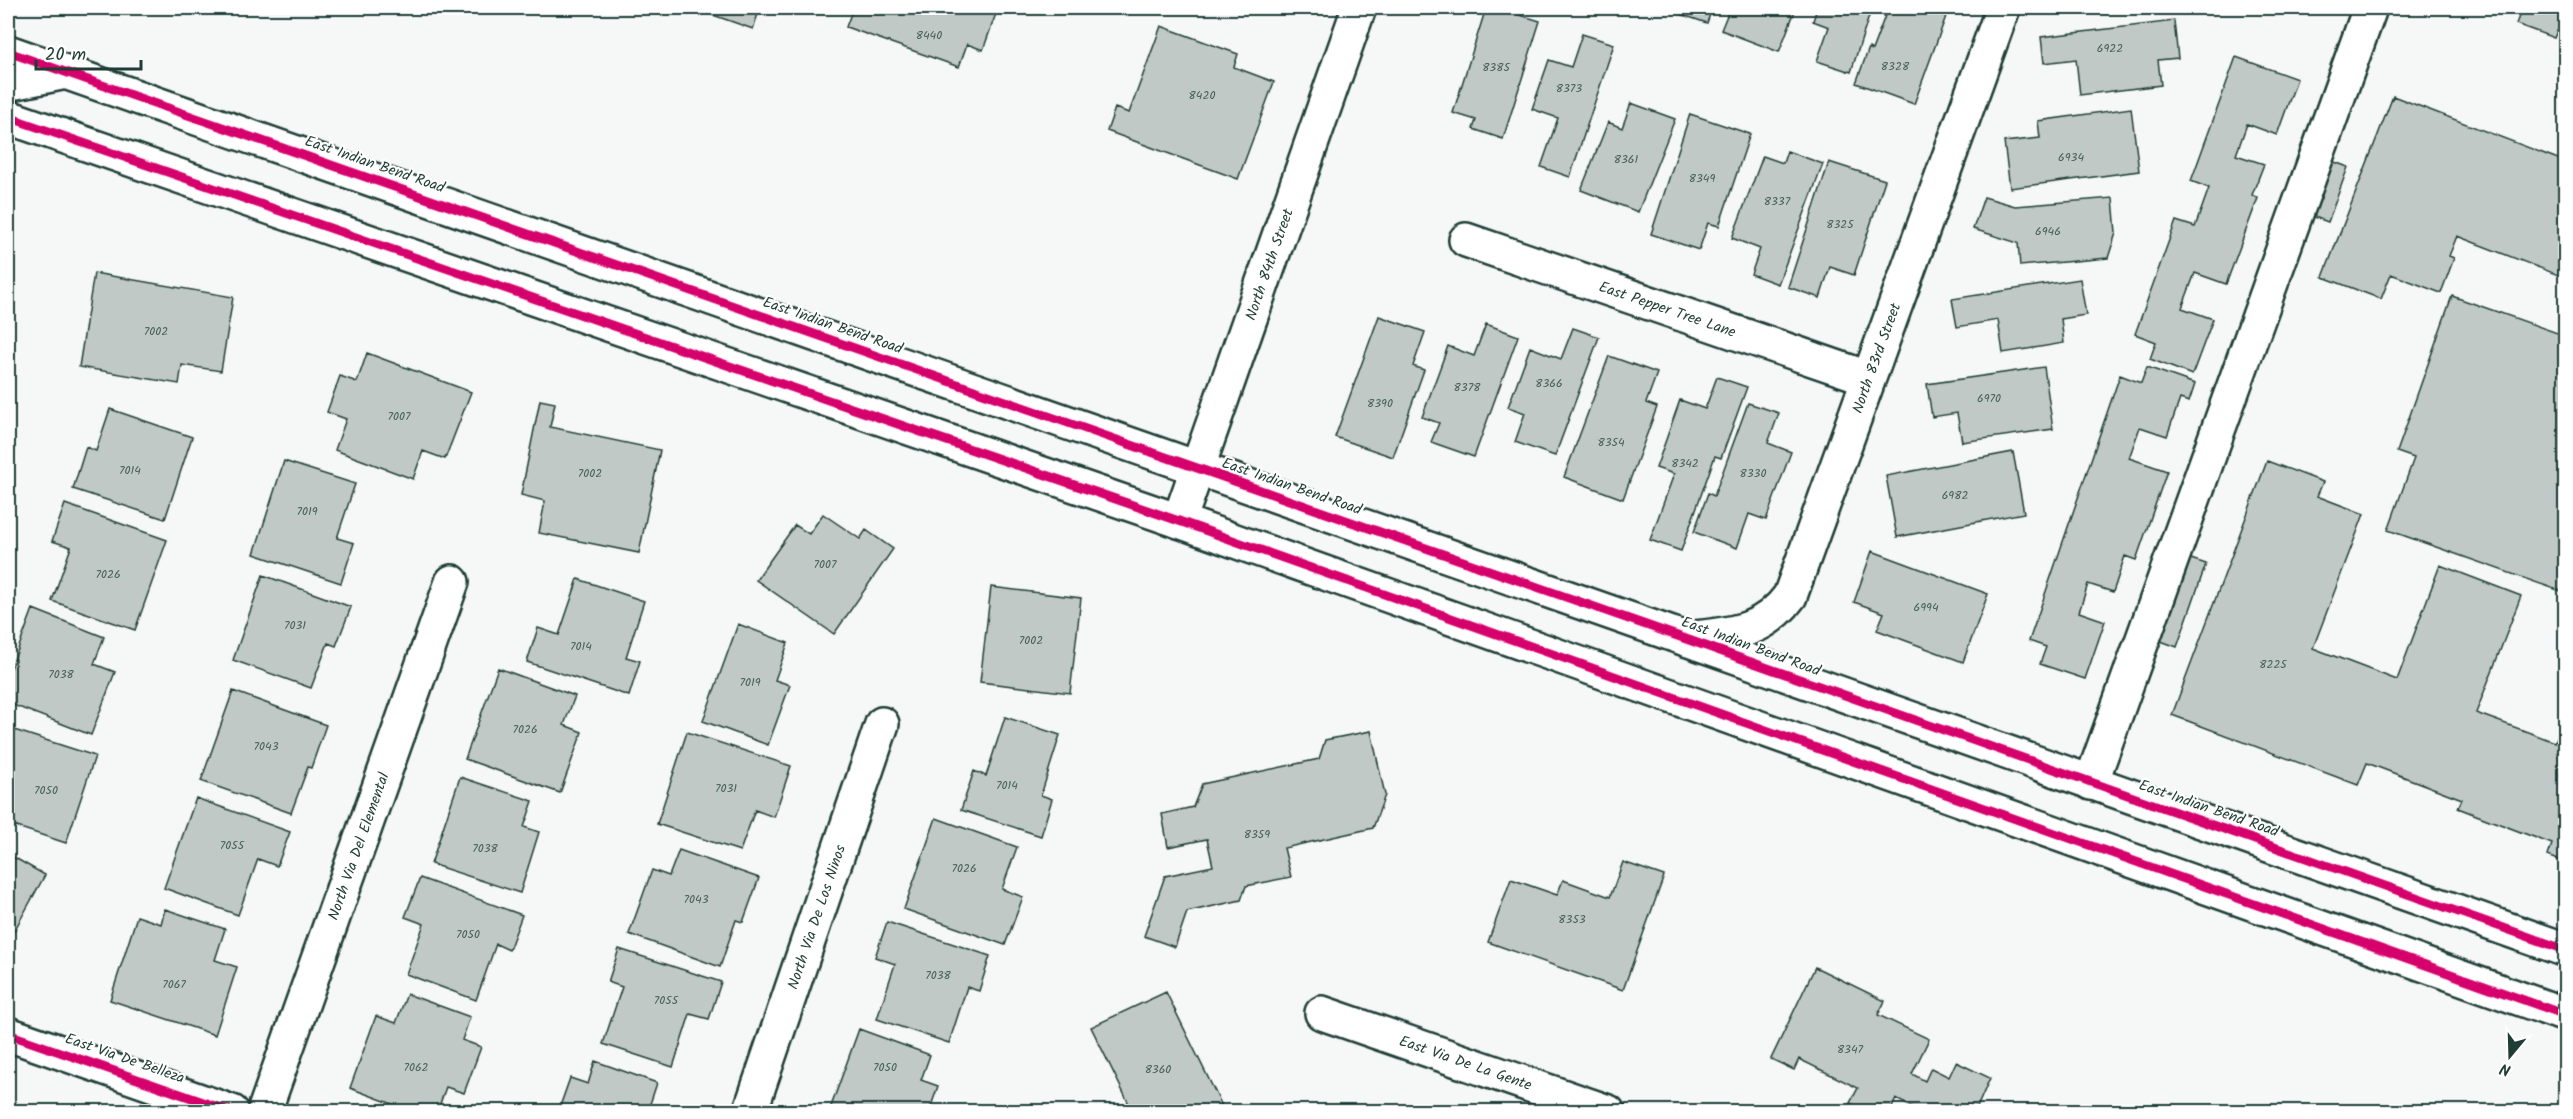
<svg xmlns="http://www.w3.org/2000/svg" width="2573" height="1119" viewBox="0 0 2573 1119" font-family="Kalam,sans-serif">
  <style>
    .building { fill: #c0c9c6; stroke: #1f3d34; stroke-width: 1.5 }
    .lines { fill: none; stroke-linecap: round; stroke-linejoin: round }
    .minor-casing { stroke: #1f3d34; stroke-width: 38 }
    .major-casing { stroke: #1f3d34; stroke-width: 38 }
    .minor { stroke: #fff; stroke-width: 33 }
    .major { stroke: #fff; stroke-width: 33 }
    .cycleway-casing { stroke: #fff; stroke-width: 13 }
    .cycleway { stroke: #d6006c; stroke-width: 9 }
    .labels { text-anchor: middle; stroke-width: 4.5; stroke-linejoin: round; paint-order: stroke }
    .number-label { font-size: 12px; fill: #476058 }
    .street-label { font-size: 15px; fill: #1f3d34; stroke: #fff }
  </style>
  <rect width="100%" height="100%" fill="#f6f7f7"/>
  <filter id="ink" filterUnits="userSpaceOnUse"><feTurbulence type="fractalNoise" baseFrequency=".0167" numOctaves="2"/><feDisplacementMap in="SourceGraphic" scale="12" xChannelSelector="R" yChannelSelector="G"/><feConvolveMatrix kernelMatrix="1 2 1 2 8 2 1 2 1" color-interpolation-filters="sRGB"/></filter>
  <g filter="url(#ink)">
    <path class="building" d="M 693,8 L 760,8 L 753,29 Z
      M 853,8 L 998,8 L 983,50 L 967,44 L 959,67 L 846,27 Z
      M 1486,8 L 1497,8 L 1540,21 L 1503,139 L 1473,129 L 1476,120 L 1453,113 Z
      M 1662,8 L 1712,8 L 1707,23 Z
      M 1730,8 L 1796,8 L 1779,52 L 1721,30 Z
      M 1817,8 L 1882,8 L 1880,13 L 1871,10 L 1851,72 L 1817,61 L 1829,27 L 1813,21 Z
      M 1888,8 L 1949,8 L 1914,104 L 1856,83 L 1869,48 L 1872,50 Z
      M 2511,8 L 2566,8 L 2566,34 L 2557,31 L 2554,38 L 2516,24 L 2521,11 Z
      M 2174,21 L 2178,58 L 2158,60 L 2161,85 L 2080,95 L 2076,59 L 2044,63 L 2041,37 Z
      M 1161,26 L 1238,54 L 1234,67 L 1274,82 L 1238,179 L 1107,131 L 1115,108 L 1129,113 Z
      M 1582,34 L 1614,44 L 1570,177 L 1541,167 L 1558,118 L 1532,109 L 1549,60 L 1571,67 Z
      M 2236,57 L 2297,79 L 2277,135 L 2247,124 L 2236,155 L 2264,164 L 2252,195 L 2258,198 L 2226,284 L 2195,273 L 2182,308 L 2213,319 L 2192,375 L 2150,359 L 2156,342 L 2135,334 L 2176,221 L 2195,227 L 2209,188 L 2191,181 Z
      M 2393,96 L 2566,162 L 2566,278 L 2457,236 L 2449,256 L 2454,258 L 2441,293 L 2391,274 L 2381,299 L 2323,277 Z
      M 1631,103 L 1675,119 L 1638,212 L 1581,190 L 1608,122 L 1622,128 Z
      M 2131,108 L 2139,171 L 2010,188 L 2004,142 L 2040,138 L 2038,121 Z
      M 1690,114 L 1750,134 L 1719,226 L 1708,223 L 1699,250 L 1651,234 Z
      M 1787,151 L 1823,164 L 1778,284 L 1751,274 L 1760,249 L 1732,238 L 1763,156 L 1783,163 Z
      M 2321,157 L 2348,167 L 2328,222 L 2301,212 Z
      M 1829,162 L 1885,180 L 1854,275 L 1830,267 L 1820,298 L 1788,287 Z
      M 1984,197 L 2015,206 L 2113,198 L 2116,233 L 2108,258 L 2020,266 L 2018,243 L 1973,229 Z
      M 94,273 L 233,297 L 221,371 L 182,365 L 179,384 L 79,367 Z
      M 2080,279 L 2086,315 L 2061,319 L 2064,343 L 2003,353 L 1998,320 L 1957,327 L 1952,299 Z
      M 2452,296 L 2566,336 L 2566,593 L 2388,530 L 2414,458 L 2397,452 Z
      M 1379,316 L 1425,332 L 1413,366 L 1424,370 L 1393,457 L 1335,437 Z
      M 1486,324 L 1518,336 L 1474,457 L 1431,442 L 1439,423 L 1422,417 L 1448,346 L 1474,356 Z
      M 1573,328 L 1599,337 L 1555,456 L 1515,442 L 1525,413 L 1508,407 L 1530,347 L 1561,359 Z
      M 367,353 L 471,392 L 445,459 L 423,451 L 413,479 L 335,450 L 346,419 L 327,412 L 340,376 L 357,382 Z
      M 1609,356 L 1657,373 L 1646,403 L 1657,407 L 1623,499 L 1564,477 Z
      M 2044,367 L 2053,429 L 1962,442 L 1957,413 L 1932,417 L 1927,384 Z
      M 2147,367 L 2195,384 L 2189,402 L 2180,399 L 2167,436 L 2140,427 L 2129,458 L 2167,471 L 2136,560 L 2125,556 L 2113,592 L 2088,584 L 2079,612 L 2105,621 L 2085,679 L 2040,664 L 2046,647 L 2029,641 L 2120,375 L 2141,383 Z
      M 1717,377 L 1747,387 L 1721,458 L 1715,456 L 1681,551 L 1650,540 L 1674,474 L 1656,468 L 1680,400 L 1705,409 Z
      M 540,400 L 555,403 L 550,427 L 660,450 L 639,553 L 539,533 L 545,501 L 521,495 Z
      M 1748,403 L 1779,413 L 1768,443 L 1791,452 L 1766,520 L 1749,514 L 1737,548 L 1694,532 L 1708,493 L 1714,496 Z
      M 110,409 L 192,437 L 165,519 L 73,489 L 86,447 L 96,451 Z
      M 2013,452 L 2024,513 L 1897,537 L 1886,476 Z
      M 284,461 L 355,484 L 337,538 L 354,543 L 341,583 L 254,554 Z
      M 2267,461 L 2323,482 L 2317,496 L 2364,514 L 2313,648 L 2397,680 L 2440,565 L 2521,596 L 2476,713 L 2555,742 L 2566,715 L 2566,863 L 2548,856 L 2552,844 L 2458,808 L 2462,799 L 2367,763 L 2358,785 L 2172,715 Z
      M 65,504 L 167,540 L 135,630 L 52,601 L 71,547 L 52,541 Z
      M 823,514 L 860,539 L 866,530 L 893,549 L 834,634 L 756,580 L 795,525 L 809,534 Z
      M 1872,551 L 1988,594 L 1963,662 L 1877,630 L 1884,613 L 1854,602 Z
      M 2179,555 L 2206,564 L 2177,647 L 2150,637 Z
      M 263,575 L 351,607 L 336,646 L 328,643 L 311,688 L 233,660 Z
      M 578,579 L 644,601 L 626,657 L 640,661 L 629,696 L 527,662 L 538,628 L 559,635 Z
      M 991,587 L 1081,598 L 1070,693 L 980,682 Z
      M 33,609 L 104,637 L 94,664 L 115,672 L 91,735 L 8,703 L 8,676 Z
      M 738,624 L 788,643 L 775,680 L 790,685 L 768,745 L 703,721 Z
      M 498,668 L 575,696 L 564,725 L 582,732 L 560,793 L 465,759 Z
      M 233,691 L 326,725 L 311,768 L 308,767 L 291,813 L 201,781 Z
      M 1005,717 L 1060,735 L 1041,795 L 1052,799 L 1041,836 L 961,810 L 974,771 L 986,776 Z
      M 8,728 L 95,756 L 66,843 L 8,824 Z
      M 1371,731 L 1385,795 L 1373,828 L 1284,848 L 1291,877 L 1246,886 L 1241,900 L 1187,912 L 1175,947 L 1144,936 L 1165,876 L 1213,866 L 1207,839 L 1168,847 L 1162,814 L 1193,807 L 1202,784 L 1319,759 L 1325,740 Z
      M 687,732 L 791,766 L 774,817 L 755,810 L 740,851 L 657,824 Z
      M 460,777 L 533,801 L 524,827 L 539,832 L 520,893 L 431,864 Z
      M 196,798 L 290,832 L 277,866 L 258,859 L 238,915 L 164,888 Z
      M 936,818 L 1017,847 L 1002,889 L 1023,897 L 1005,945 L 904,909 Z
      M 679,850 L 759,878 L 743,922 L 736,920 L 720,967 L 629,934 L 652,870 L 669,876 Z
      M 8,854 L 45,875 L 8,942 Z
      M 1623,862 L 1664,876 L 1623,990 L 1488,942 L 1511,879 L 1557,895 L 1563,880 L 1610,897 Z
      M 420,878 L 522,915 L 509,950 L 496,944 L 476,1000 L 406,974 L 424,924 L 405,917 Z
      M 165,909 L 225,929 L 215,960 L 237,967 L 215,1035 L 110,1000 L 137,916 L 161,924 Z
      M 887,922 L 990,956 L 979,991 L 967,987 L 949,1043 L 877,1019 L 895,964 L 875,957 Z
      M 619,949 L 721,982 L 709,1019 L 690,1014 L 673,1067 L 603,1044 L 622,987 L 608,982 Z
      M 1815,967 L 1885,1001 L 1878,1015 L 1929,1039 L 1912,1074 L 1925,1081 L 1931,1068 L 1949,1077 L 1956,1062 L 1990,1078 L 1975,1112 L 1922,1112 L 1896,1099 L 1890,1112 L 1868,1112 L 1850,1103 L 1858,1088 L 1799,1059 L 1794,1070 L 1771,1059 Z
      M 1166,992 L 1225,1112 L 1133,1112 L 1091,1027 Z
      M 407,994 L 470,1017 L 462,1040 L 481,1047 L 464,1093 L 446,1087 L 437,1112 L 414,1112 L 350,1088 L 376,1016 L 396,1023 Z
      M 859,1029 L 930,1055 L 921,1080 L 938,1086 L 929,1112 L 829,1112 Z
      M 595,1061 L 657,1083 L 648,1110 L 650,1112 L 558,1112 L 570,1078 L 588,1084 Z"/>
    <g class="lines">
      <defs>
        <g id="minor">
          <path d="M 8,79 L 16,82 L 66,72"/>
          <path id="s1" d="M 1466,240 L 1868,378"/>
          <path id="s2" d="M 1179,521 L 1359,8"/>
          <path id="s3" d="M 1686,639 C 1730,634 1762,634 1790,596 L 2003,8"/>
          <path d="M 2091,783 L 2369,11"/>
          <path id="s4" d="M 1322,1013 L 1608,1112"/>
          <path d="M 8,1034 L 232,1112"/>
          <path id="s5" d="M 264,1112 L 452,582"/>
          <path id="s6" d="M 750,1112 L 882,724"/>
        </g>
        <path id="major" d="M 8,52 L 1686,639 L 2566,950
          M 8,117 L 1179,521 L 2566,1015"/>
      </defs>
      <use href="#minor" class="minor-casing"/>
      <use href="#major" class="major-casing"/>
      <use href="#minor" class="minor"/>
      <use href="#major" class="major"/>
      <defs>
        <path id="cycleway" d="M 8,52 L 1686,639 L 2566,950
          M 8,117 L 1179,521 L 2566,1015
          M 8,1034 L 232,1112"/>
      </defs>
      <use href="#cycleway" class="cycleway-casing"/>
      <use href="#cycleway" class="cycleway"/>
    </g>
  </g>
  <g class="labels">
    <g class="number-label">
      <text x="929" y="39">8440</text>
      <text x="2110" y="52">6922</text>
      <text x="1895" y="70">8328</text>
      <text x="1496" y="71">8385</text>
      <text x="1569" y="92">8373</text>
      <text x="1202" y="99">8420</text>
      <text x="2071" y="161">6934</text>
      <text x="1626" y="163">8361</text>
      <text x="1702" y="182">8349</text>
      <text x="1777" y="205">8337</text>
      <text x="1840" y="228">8325</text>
      <text x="2048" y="235">6946</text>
      <text x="156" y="335">7002</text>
      <text x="1549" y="387">8366</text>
      <text x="1467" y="391">8378</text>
      <text x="1989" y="402">6970</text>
      <text x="1380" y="407">8390</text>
      <text x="399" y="420">7007</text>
      <text x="1611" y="446">8354</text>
      <text x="1685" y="467">8342</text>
      <text x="130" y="474">7014</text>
      <text x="590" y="477">7002</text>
      <text x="1753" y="477">8330</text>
      <text x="1955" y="499">6982</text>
      <text x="307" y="515">7019</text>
      <text x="825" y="568">7007</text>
      <text x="108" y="578">7026</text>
      <text x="1926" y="611">6994</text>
      <text x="295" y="629">7031</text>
      <text x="1031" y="644">7002</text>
      <text x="581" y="650">7014</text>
      <text x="2273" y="668">8225</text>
      <text x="61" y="678">7038</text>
      <text x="750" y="686">7019</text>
      <text x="525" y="733">7026</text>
      <text x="266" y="750">7043</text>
      <text x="1007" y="789">7014</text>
      <text x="726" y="792">7031</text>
      <text x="46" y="794">7050</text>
      <text x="1257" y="838">8359</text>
      <text x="232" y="849">7055</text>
      <text x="485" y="852">7038</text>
      <text x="964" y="872">7026</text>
      <text x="696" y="903">7043</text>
      <text x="1572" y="923">8353</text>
      <text x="468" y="938">7050</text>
      <text x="938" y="979">7038</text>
      <text x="174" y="988">7067</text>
      <text x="666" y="1004">7055</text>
      <text x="1850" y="1053">8347</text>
      <text x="416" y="1071">7062</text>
      <text x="885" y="1071">7050</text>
      <text x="1158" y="1073">8360</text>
    </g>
    <g class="street-label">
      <text transform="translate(375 164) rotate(19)" y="5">East Indian Bend Road</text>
      <text dy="5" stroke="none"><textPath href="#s2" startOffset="272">North 84th Street</textPath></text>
      <text dy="5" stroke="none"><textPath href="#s1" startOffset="213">East Pepper Tree Lane</textPath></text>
      <text transform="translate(833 325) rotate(19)" y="5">East Indian Bend Road</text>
      <text dy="5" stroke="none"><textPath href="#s3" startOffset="370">North 83rd Street</textPath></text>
      <text transform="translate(1292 486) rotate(19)" y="5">East Indian Bend Road</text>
      <text transform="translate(1751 646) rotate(20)" y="5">East Indian Bend Road</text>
      <text transform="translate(2209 808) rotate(19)" y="5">East Indian Bend Road</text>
      <text dy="5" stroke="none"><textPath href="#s5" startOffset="282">North Via Del Elemental</textPath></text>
      <text dy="5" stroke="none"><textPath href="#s6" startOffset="206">North Via De Los Ninos</textPath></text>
      <text transform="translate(125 1058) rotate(19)" y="5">East Via De Belleza</text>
      <text dy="5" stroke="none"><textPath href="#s4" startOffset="152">East Via De La Gente</textPath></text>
    </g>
  </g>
  <rect width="2573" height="1119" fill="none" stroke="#fff" stroke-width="30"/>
  <rect x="15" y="15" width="2543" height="1089" fill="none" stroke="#1f3d34" stroke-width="2" filter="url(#ink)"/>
  <g transform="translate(2510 1056) rotate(199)" stroke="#ffffff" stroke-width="4.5" paint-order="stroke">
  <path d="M0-4.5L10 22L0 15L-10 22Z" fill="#1f3d34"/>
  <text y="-9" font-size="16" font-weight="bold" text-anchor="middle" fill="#1f3d34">N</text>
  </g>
  <path d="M36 60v9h105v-9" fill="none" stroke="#1f3d34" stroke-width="3"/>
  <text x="45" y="60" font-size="18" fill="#1f3d34" stroke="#ffffff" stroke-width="4.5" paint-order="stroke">20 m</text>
</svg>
